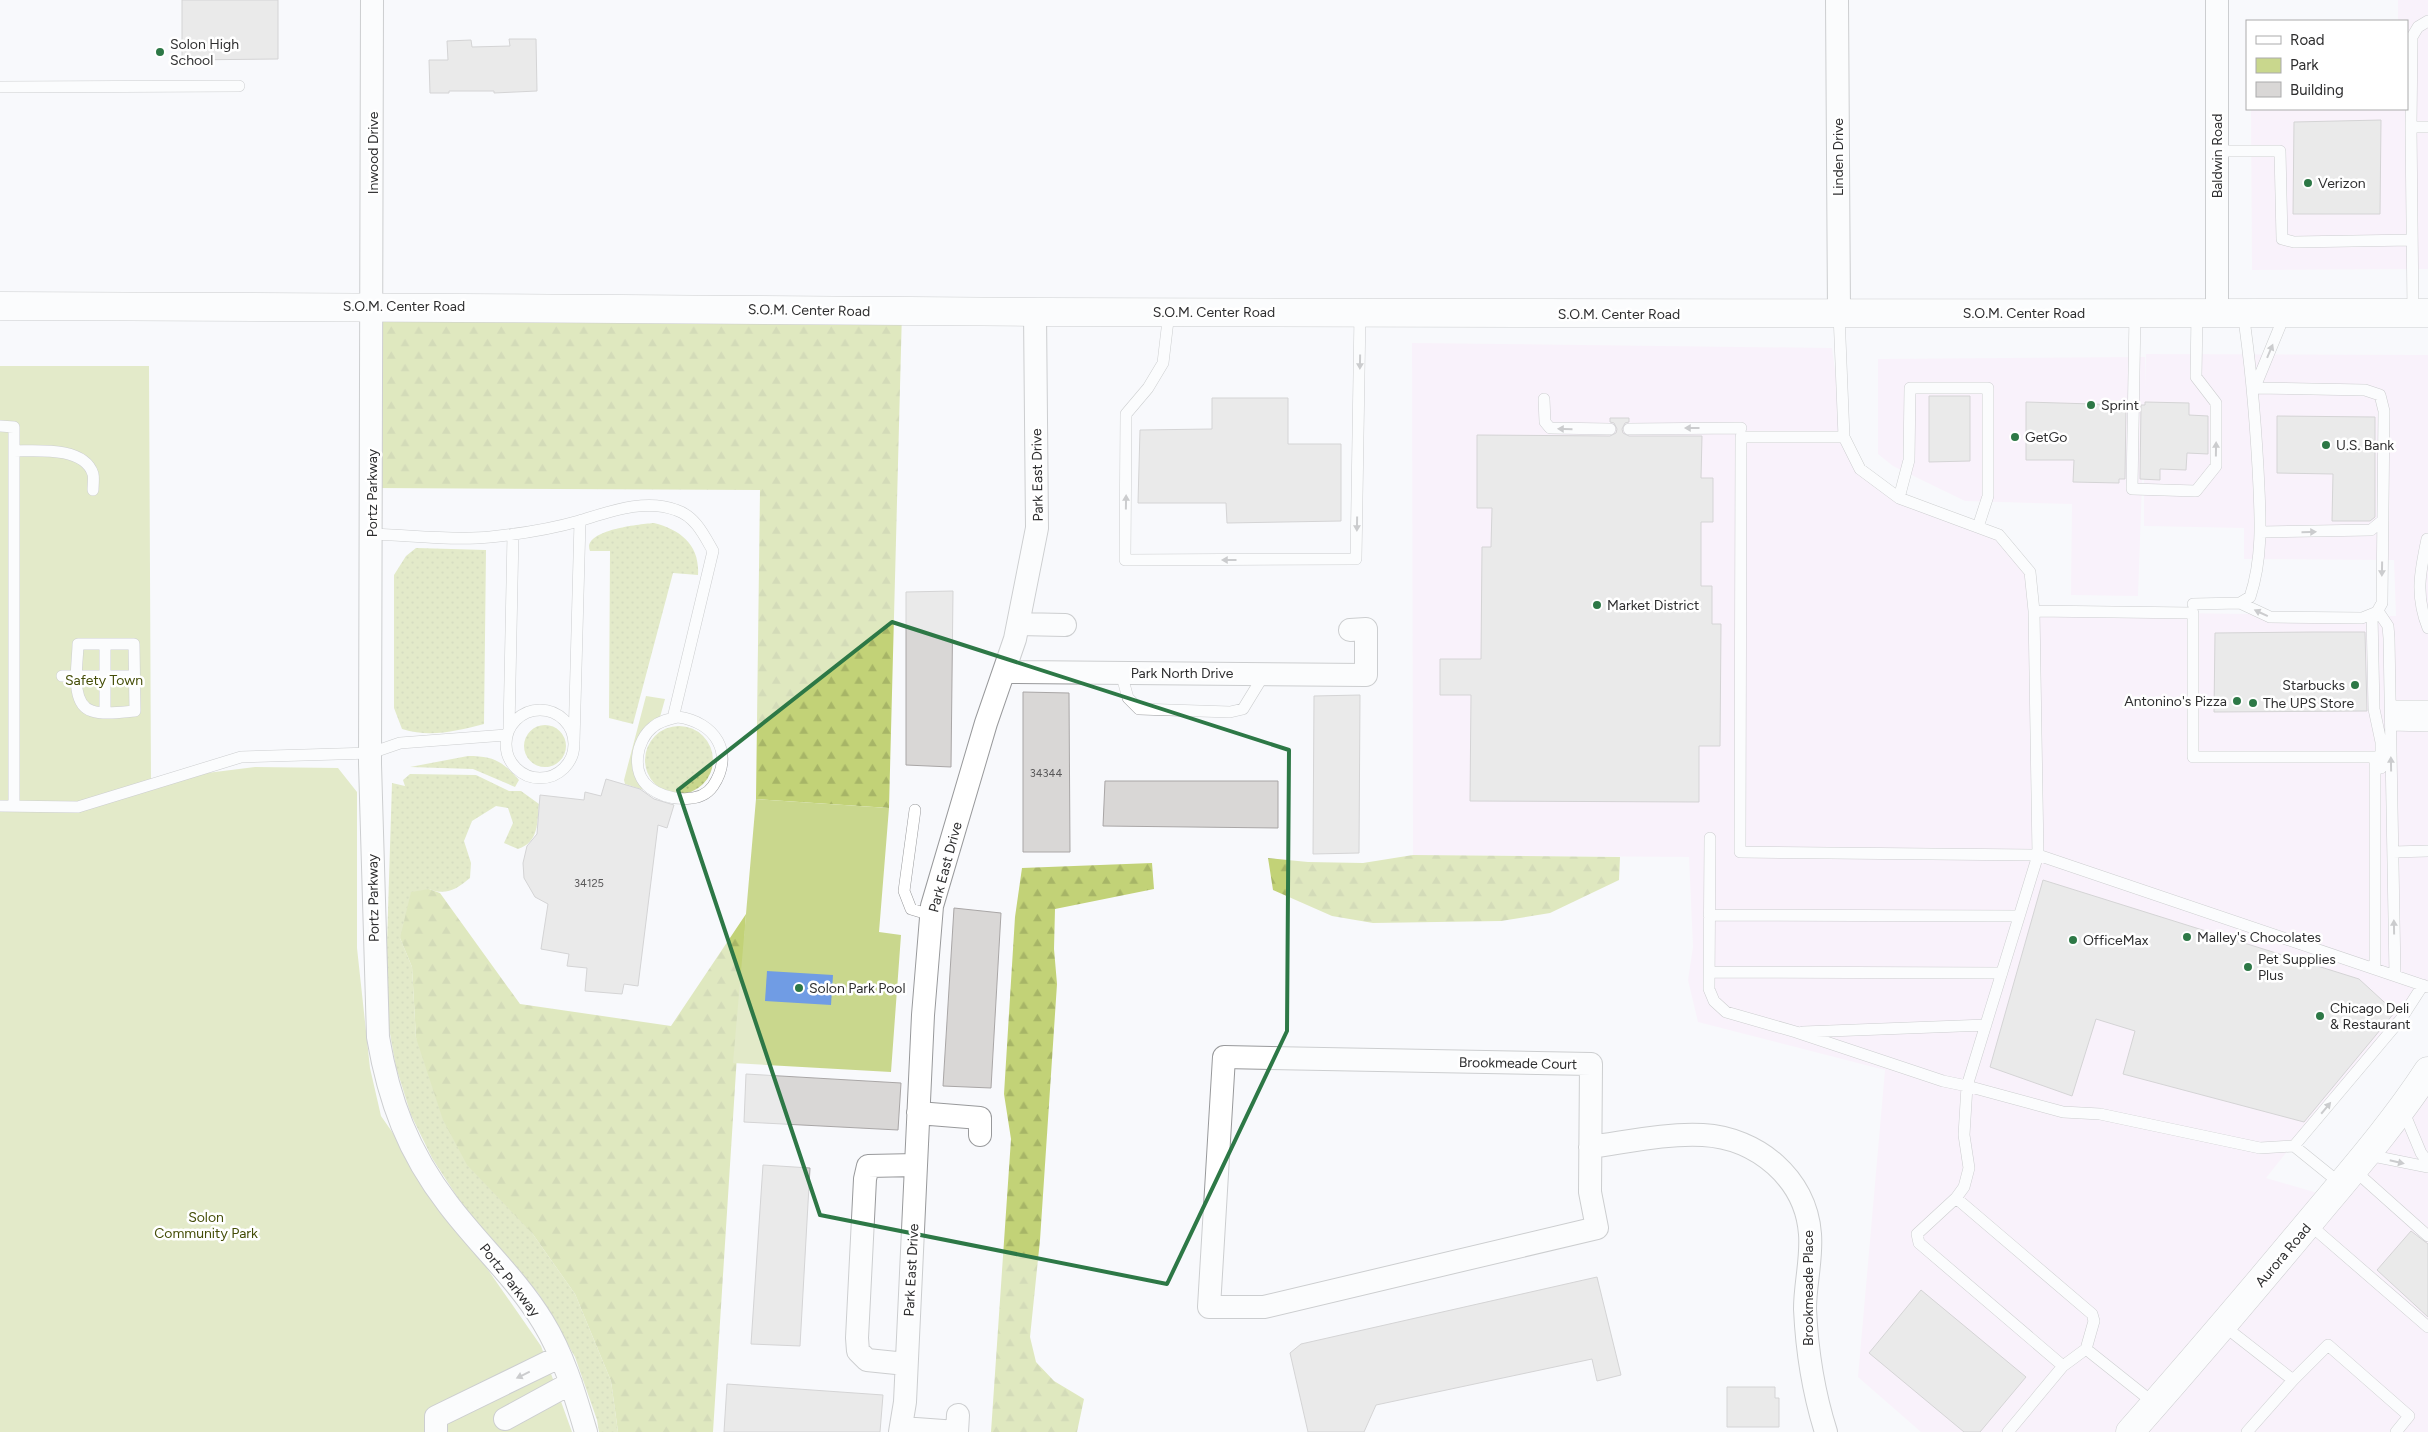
<svg xmlns="http://www.w3.org/2000/svg" width="2428" height="1432" viewBox="0 0 2428 1432" font-family="Figtree,sans-serif">
  <style>
    .commercial { fill: #fbe9fa }
    .grass { fill: url(#grass-dots) }
    .forest { fill: url(#forest-firs) }
    .green { fill: #c9d78d }
    .water { fill: #709ce4 }
    .building { fill: #d9d7d6; stroke: #a9a6a6 }
    .lines { fill: none; stroke-linecap: round; stroke-linejoin: round }
    .lane-casing { stroke: #98999b; stroke-width: 12 }
    .street-casing { stroke: #98999b; stroke-width: 24 }
    .primary-casing { stroke: #98999b; stroke-width: 29 }
    .lane { stroke: #fff; stroke-width: 11 }
    .street { stroke: #fff; stroke-width: 22 }
    .primary { stroke: #fff; stroke-width: 28 }
    .oneway { fill: #969697 }
    .marked { fill: none; stroke: #2d7846; stroke-width: 4; stroke-linejoin: round }
    .poi-dot { fill: #2d7846; stroke: #fff; stroke-width: 2 }
    .labels { text-anchor: middle; stroke-width: 5; stroke-linejoin: round; paint-order: stroke }
    .number-label { font-size: 11px; fill: #595859 }
    .poi-label { font-size: 14px; fill: #2e2e2f; stroke: #fff; text-anchor: start }
    .street-label { font-size: 14px; fill: #2e2e2f; stroke: #fff }
    .park-label { font-size: 14px; fill: #444d07; stroke: #fff }
  </style>
  <defs>
    <pattern id="grass-dots" width="8" height="8" patternUnits="userSpaceOnUse" patternTransform="scale(1.25)"><rect width="8" height="8" fill="#c9d78d"/><path d="M2 2h.1M6 6h.1" fill="none" stroke="#adb97a" stroke-width="1.8" stroke-linecap="round"/></pattern>
    <pattern id="forest-firs" width="22" height="20" patternUnits="userSpaceOnUse" patternTransform="scale(1.25)"><rect width="22" height="20" fill="#c2d277"/><path d="M5 1l3.5 6h-7zM16 11l3.5 6h-7z" fill="#a7b567"/></pattern>
  </defs>
  <rect width="100%" height="100%" fill="#f8f9fc"/>
  <path class="commercial" d="M 2398,0 L 2428,0 L 2428,269 L 2252,270 L 2251,109 L 2407,109 L 2407,21 L 2398,21 Z
    M 1412,343 L 1832,348 L 1844,437 L 1860,469 L 1899,498 L 1999,535 L 2030,572 L 2034,611 L 2396,616 L 2394,560 L 2244,559 L 2244,528 L 2144,526 L 2144,427 L 2138,596 L 2071,595 L 2072,504 L 1965,501 L 1893,466 L 1878,454 L 1878,359 L 2145,357 L 2145,387 L 2146,354 L 2428,355 L 2428,983 L 2309,1124 L 2266,1178 L 2331,1197 L 2428,1071 L 2428,1432 L 1921,1432 L 1858,1377 L 1885,1070 L 1698,1022 L 1688,980 L 1693,947 L 1689,857 L 1413,855 Z"/>
  <path class="grass" d="M 654,523 C 681,530 700,545 698,575 L 673,573 L 633,724 L 609,718 L 610,551 L 590,551 C 581,530 641,524 654,523 Z
    M 416,548 L 486,550 L 484,724 C 456,731 431,738 402,729 L 394,708 L 394,575 L 406,556 Z
    M524 746a21 21 0 1 1 42 0a21 21 0 1 1-42 0Z
    M645 760a34 34 0 1 1 68 0a34 34 0 1 1-68 0Z
    M 468,756 C 494,756 502,761 519,780 L 515,787 L 473,769 L 410,767 Z
    M 410,774 L 476,775 L 509,791 L 521,791 L 539,804 C 537,823 539,842 518,849 L 504,843 L 513,823 L 508,808 L 496,806 L 472,821 L 464,841 L 471,863 L 470,878 C 457,889 446,896 429,889 L 400,938 L 412,967 L 416,1038 L 532,1233 L 575,1294 L 611,1381 L 618,1432 L 599,1432 L 597,1420 L 575,1357 L 538,1293 L 465,1209 L 432,1158 L 411,1115 L 396,1067 L 385,1006 L 392,783 L 405,786 L 403,780 Z"/>
  <path class="forest" d="M 373,306 L 902,311 L 889,808 L 756,799 L 760,490 L 372,488 Z
    M 1413,855 L 1620,857 L 1619,880 L 1550,913 L 1501,921 L 1373,923 L 1332,916 L 1273,890 L 1268,858 L 1308,862 L 1363,863 Z
    M 1152,863 L 1154,889 L 1055,909 L 1054,949 L 1057,984 L 1040,1240 L 1030,1337 L 1036,1362 L 1054,1381 L 1084,1399 L 1077,1432 L 991,1432 L 1011,1139 L 1004,1094 L 1015,917 L 1022,868 Z
    M 429,889 L 440,893 L 520,1004 L 671,1026 L 746,914 L 713,1432 L 618,1432 L 611,1381 L 575,1294 L 532,1233 L 467,1165 L 443,1120 L 416,1038 L 412,967 L 400,938 L 411,892 Z"/>
  <path class="green" d="M 0,366 L 149,366 L 151,780 L 255,767 L 338,768 L 357,792 L 357,948 L 370,1068 L 381,1116 L 541,1346 L 572,1432 L 0,1432 Z
    M 646,696 L 665,699 L 660,717 L 637,742 L 647,791 L 625,784 L 624,780 Z
    M 756,799 L 889,808 L 879,932 L 901,935 L 891,1072 L 733,1063 Z"/>
  <path class="water" d="M 767,971 L 833,975 L 831,1005 L 765,1001 Z"/>
  <path class="building" d="M 182,0 L 278,0 L 278,59 L 182,60 Z
    M 509,39 L 536,39 L 537,91 L 494,93 L 494,91 L 449,91 L 449,93 L 430,93 L 429,60 L 448,60 L 447,41 L 471,40 L 472,47 L 510,46 Z
    M 2381,120 L 2380,214 L 2293,214 L 2294,122 Z
    M 1929,396 L 1970,396 L 1970,461 L 1929,462 Z
    M 1212,398 L 1288,398 L 1288,444 L 1341,444 L 1341,521 L 1227,523 L 1226,503 L 1138,503 L 1140,430 L 1212,429 Z
    M 2026,402 L 2126,405 L 2125,479 L 2119,479 L 2119,483 L 2073,482 L 2074,460 L 2026,460 Z
    M 2145,402 L 2189,403 L 2189,415 L 2208,416 L 2208,454 L 2187,453 L 2186,470 L 2160,469 L 2160,480 L 2140,479 L 2141,405 L 2145,405 Z
    M 2277,416 L 2375,417 L 2375,517 L 2370,521 L 2332,521 L 2333,474 L 2277,473 Z
    M 1610,418 L 1629,418 L 1629,422 L 1625,423 L 1622,429 L 1623,433 L 1629,436 L 1702,436 L 1701,478 L 1713,478 L 1713,522 L 1701,522 L 1701,586 L 1712,586 L 1712,624 L 1721,624 L 1720,746 L 1699,746 L 1699,802 L 1470,801 L 1471,695 L 1440,695 L 1440,659 L 1481,659 L 1482,547 L 1491,547 L 1492,508 L 1477,508 L 1477,435 L 1610,436 L 1616,433 L 1617,429 L 1614,423 L 1610,422 Z
    M 953,591 L 951,767 L 906,765 L 906,592 Z
    M 2313,632 L 2365,632 L 2367,711 L 2214,712 L 2215,633 Z
    M 1023,692 L 1069,693 L 1070,852 L 1023,852 Z
    M 1360,695 L 1359,853 L 1313,854 L 1314,696 Z
    M 606,779 L 640,789 L 654,799 L 674,805 L 667,828 L 658,825 L 638,986 L 624,984 L 622,994 L 585,991 L 587,968 L 567,966 L 569,954 L 541,949 L 548,904 L 535,897 L 524,878 L 523,863 L 527,846 L 537,834 L 540,795 L 584,800 L 585,792 L 601,796 Z
    M 1105,781 L 1278,781 L 1278,828 L 1103,826 Z
    M 2043,880 L 2359,979 L 2395,1012 L 2304,1122 L 2123,1074 L 2135,1031 L 2096,1019 L 2072,1096 L 1990,1067 Z
    M 954,908 L 1001,913 L 991,1088 L 943,1086 Z
    M 746,1074 L 901,1083 L 898,1130 L 744,1122 Z
    M 763,1165 L 810,1168 L 800,1346 L 751,1344 Z
    M 2411,1231 L 2428,1244 L 2428,1317 L 2377,1270 Z
    M 1597,1277 L 1621,1375 L 1597,1381 L 1592,1359 L 1376,1405 L 1364,1432 L 1308,1432 L 1290,1353 L 1301,1344 Z
    M 1921,1290 L 2026,1377 L 1980,1432 L 1964,1432 L 1869,1353 Z
    M 727,1384 L 883,1395 L 880,1432 L 724,1432 Z
    M 1727,1387 L 1775,1387 L 1775,1398 L 1779,1398 L 1779,1427 L 1727,1427 Z"/>
  <g class="lines">
    <defs>
      <path id="lane" d="M 0,87 L 239,86
        M 2411,127 L 2412,37 L 2418,27 L 2428,21
        M 2217,151 L 2280,151 L 2282,239 L 2294,242 L 2412,240
        M 1169,312 L 1163,363 L 1148,388 L 1126,414 L 1125,560 L 1356,559 L 1360,313
        M 2135,313 L 2132,489 L 2196,491 L 2216,466 L 2216,403 L 2196,377 L 2197,313
        M 2413,313 L 2411,127 L 2428,127
        M 1839,314 L 1844,437 L 1860,469 L 1899,498 L 1999,535 L 2030,572 L 2034,611 L 2038,855 L 2428,987
        M 2255,387 L 2285,314
        M 1544,399 L 1545,422 L 1550,428 L 1610,429
        M 0,426 L 14,427 L 14,806
        M 1629,429 L 1741,428
        M 1844,437 L 1741,437 L 1740,852 L 2038,855 L 1967,1086 L 2063,1112 L 2100,1114 L 2260,1148 L 2294,1146 L 2341,1184
        M 14,451 C 36,451 84,446 93,474 C 94,478 93,485 93,490
        M 1899,498 L 1909,460 L 1910,388 L 1988,388 L 1988,496 L 1978,527
        M 2260,532 L 2371,530 L 2383,520
        M 372,534 C 408,535 455,541 490,537 C 519,534 551,529 579,521 C 609,512 645,498 676,510 C 695,516 704,535 713,551 L 673,718
        M 2427,539 C 2420,572 2415,596 2428,628
        M 2240,603 L 2270,617 L 2362,618 L 2377,612 L 2382,603 L 2384,411 L 2380,395 L 2365,390 L 2254,388
        M 2193,604 L 2240,603 L 2250,597 C 2264,555 2260,511 2258,468 C 2255,415 2251,366 2243,313
        M 2034,611 L 2193,613 L 2193,757 L 2375,757 L 2375,968
        M 2378,611 L 2388,626 L 2389,638 L 2395,975
        M 2372,614 L 2374,709 L 2381,742 L 2381,768
        M 78,644 L 134,644 L 135,711 C 122,712 104,715 92,711 C 69,704 78,663 78,644 Z
        M 105,644 L 105,712
        M 1121,673 L 1128,698 L 1139,709 L 1230,712 L 1243,709 L 1265,673
        M 62,676 L 134,676
        M 2391,706 L 2428,706
        M506 744a34 34 0 1 1 68 0a34 34 0 1 1-68 0Z
        M 678,717 C 715,722 735,753 713,786 C 700,805 666,800 650,788 C 630,773 636,740 653,727 C 660,721 669,719 678,717 Z
        M 2391,717 L 2428,717
        M 2391,725 L 2428,726
        M 509,729 L 513,534
        M 574,742 L 580,521
        M 0,806 L 78,807 L 241,757 L 371,753 L 400,743 L 506,735
        M 915,810 L 904,891 L 911,909 L 931,915
        M 1710,838 L 1709,989 L 1714,1001 L 1726,1012 L 1796,1032 L 1943,1081 L 1967,1086 L 1964,1135 L 1969,1168 L 1964,1187 L 1956,1198 L 1917,1234 L 1919,1243 L 2063,1366 L 2086,1349 L 2155,1404
        M 2393,852 L 2428,851
        M 1709,915 L 2019,916
        M 1709,972 L 2002,973
        M 1803,1032 L 1986,1025
        M 2403,1110 L 2421,1153 L 2428,1162
        M 2294,1146 L 2401,1019 L 2423,985
        M 2368,1155 L 2428,1167
        M 2354,1170 L 2428,1236
        M 1956,1198 L 2092,1314 L 2094,1321 L 2086,1349
        M 2309,1224 L 2428,1327
        M 2224,1326 L 2293,1380 L 2328,1345 L 2409,1416 L 2396,1432
        M 2008,1432 L 2063,1366
        M 2247,1432 L 2293,1380"/>
      <path id="street" d="M 372,0 L 370,764 L 378,1037 C 389,1101 408,1152 448,1204 C 478,1244 517,1279 543,1322 C 564,1356 575,1395 586,1432
        M 1837,0 L 1839,314
        M 2217,0 L 2217,313
        M 1018,624 L 1065,625
        M 1004,672 L 1366,675 L 1366,629 L 1350,630
        M 1224,1057 L 1591,1064 L 1590,1192 L 1597,1228 L 1264,1307 L 1209,1307 Z
        M 918,1113 L 980,1118 L 980,1135
        M 1590,1147 C 1627,1142 1666,1133 1703,1135 C 1757,1138 1806,1178 1810,1234 C 1812,1259 1805,1284 1805,1309 C 1807,1352 1813,1391 1826,1432
        M 906,1364 L 867,1360 L 858,1351 L 857,1338 L 865,1179 L 868,1166 L 916,1165
        M 505,1419 L 571,1383
        M 902,1428 L 957,1432 L 958,1415
        M 436,1432 L 436,1417 L 559,1357
        M 900,1432 L 905,1402 L 923,1015 L 932,906 L 986,723 L 1015,639 L 1037,528 L 1035,312"/>
      <path id="primary" d="M 0,306 C 346,306 691,310 1037,312 C 1501,314 1964,313 2428,313
        M 2130,1432 C 2192,1362 2253,1290 2313,1218 C 2353,1170 2394,1123 2428,1071"/>
    </defs>
    <use href="#lane" class="lane-casing"/>
    <use href="#street" class="street-casing"/>
    <use href="#primary" class="primary-casing"/>
    <use href="#lane" class="lane"/>
    <use href="#street" class="street"/>
    <use href="#primary" class="primary"/>
  </g>
  <defs><path id="oneway-solid" d="M-6-.8H1V-3.2L6.5 0L1 3.2V.8H-6Z" transform="scale(1.25)"/></defs>
  <g class="oneway">
    <use href="#oneway-solid" transform="translate(2270 351) rotate(-67)"/>
    <use href="#oneway-solid" transform="translate(1360 362) rotate(91)"/>
    <use href="#oneway-solid" transform="translate(1692 428) rotate(180)"/>
    <use href="#oneway-solid" transform="translate(1565 429) rotate(-179)"/>
    <use href="#oneway-solid" transform="translate(2216 449) rotate(-89)"/>
    <use href="#oneway-solid" transform="translate(1126 502) rotate(-89)"/>
    <use href="#oneway-solid" transform="translate(1357 524) rotate(91)"/>
    <use href="#oneway-solid" transform="translate(2309 532) rotate(-1)"/>
    <use href="#oneway-solid" transform="translate(1229 560) rotate(180)"/>
    <use href="#oneway-solid" transform="translate(2382 569) rotate(91)"/>
    <use href="#oneway-solid" transform="translate(2261 613) rotate(-155)"/>
    <use href="#oneway-solid" transform="translate(2391 764) rotate(-91)"/>
    <use href="#oneway-solid" transform="translate(2394 927) rotate(-91)"/>
    <use href="#oneway-solid" transform="translate(2326 1108) rotate(-50)"/>
    <use href="#oneway-solid" transform="translate(2397 1162) rotate(13)"/>
    <use href="#oneway-solid" transform="translate(523 1375) rotate(154)"/>
  </g>
  <path d="M0 0H2428V1432H0ZM 892,622 L 1289,750 L 1287,1031 L 1167,1284 L 820,1215 L 678,790 Z" fill="#f8f9fc" fill-opacity=".55" fill-rule="evenodd"/>
  <path class="marked" d="M 892,622 L 1289,750 L 1287,1031 L 1167,1284 L 820,1215 L 678,790 Z"/>
  <g class="poi-dot">
    <circle cx="160" cy="52" r="5"/>
    <circle cx="2308" cy="183" r="5"/>
    <circle cx="2091" cy="405" r="5"/>
    <circle cx="2015" cy="437" r="5"/>
    <circle cx="2326" cy="445" r="5"/>
    <circle cx="1597" cy="605" r="5"/>
    <circle cx="2355" cy="685" r="5"/>
    <circle cx="2237" cy="701" r="5"/>
    <circle cx="2253" cy="703" r="5"/>
    <circle cx="2187" cy="937" r="5"/>
    <circle cx="2073" cy="940" r="5"/>
    <circle cx="2248" cy="967" r="5"/>
    <circle cx="799" cy="988" r="5"/>
    <circle cx="2320" cy="1016" r="5"/>
  </g>
  <g class="labels">
    <g class="number-label">
      <text x="1046" y="777">34344</text>
      <text x="589" y="887">34125</text>
    </g>
    <g class="poi-label">
      <text x="170" y="49">Solon High<tspan x="170" dy="16">School</tspan></text>
      <text x="2318" y="188">Verizon</text>
      <text x="2101" y="410">Sprint</text>
      <text x="2025" y="442">GetGo</text>
      <text x="2336" y="450">U.S. Bank</text>
      <text x="1607" y="610">Market District</text>
      <text x="2345" y="690" text-anchor="end">Starbucks</text>
      <text x="2227" y="706" text-anchor="end">Antonino's Pizza</text>
      <text x="2263" y="708">The UPS Store</text>
      <text x="2197" y="942">Malley's Chocolates</text>
      <text x="2083" y="945">OfficeMax</text>
      <text x="2258" y="964">Pet Supplies<tspan x="2258" dy="16">Plus</tspan></text>
      <text x="809" y="993">Solon Park Pool</text>
      <text x="2330" y="1013">Chicago Deli<tspan x="2330" dy="16">&amp; Restaurant</tspan></text>
    </g>
    <g class="street-label">
      <text transform="translate(373 153) rotate(-90)" y="5">Inwood Drive</text>
      <text transform="translate(2217 156) rotate(-90)" y="5">Baldwin Road</text>
      <text transform="translate(1838 157) rotate(-90)" y="5">Linden Drive</text>
      <text x="404" y="311">S.O.M. Center Road</text>
      <text transform="translate(809 310) rotate(1)" y="5">S.O.M. Center Road</text>
      <text x="1214" y="317">S.O.M. Center Road</text>
      <text x="2024" y="318">S.O.M. Center Road</text>
      <text x="1619" y="319">S.O.M. Center Road</text>
      <text transform="translate(1037 475) rotate(-91)" y="5">Park East Drive</text>
      <text transform="translate(372 493) rotate(-90)" y="5">Portz Parkway</text>
      <text x="1182" y="678">Park North Drive</text>
      <text transform="translate(945 867) rotate(-75)" y="5">Park East Drive</text>
      <text transform="translate(373 898) rotate(-91)" y="5">Portz Parkway</text>
      <text transform="translate(1518 1063) rotate(1)" y="5">Brookmeade Court</text>
      <text transform="translate(2283 1255) rotate(-50)" y="5">Aurora Road</text>
      <text transform="translate(911 1270) rotate(-87)" y="5">Park East Drive</text>
      <text transform="translate(510 1280) rotate(52)" y="5">Portz Parkway</text>
      <text transform="translate(1808 1288) rotate(-90)" y="5">Brookmeade Place</text>
    </g>
    <g class="park-label">
      <text x="104" y="685">Safety Town</text>
      <text x="206" y="1222">Solon<tspan x="206" dy="16">Community Park</tspan></text>
    </g>
  </g>
  <rect x="2246" y="20" width="162" height="90" fill="#ffffff" stroke="#ababac"/>
  <rect x="2256" y="36" width="25" height="8" fill="#ffffff" stroke="#ababac"/>
  <text x="2290" y="45" font-size="15" fill="#2e2e2f">Road</text>
  <rect x="2256" y="58" width="25" height="15" fill="#c9d78d" stroke="#ababac"/>
  <text x="2290" y="70" font-size="15" fill="#2e2e2f">Park</text>
  <rect x="2256" y="82" width="25" height="15" fill="#d9d7d6" stroke="#ababac"/>
  <text x="2290" y="95" font-size="15" fill="#2e2e2f">Building</text>
</svg>
